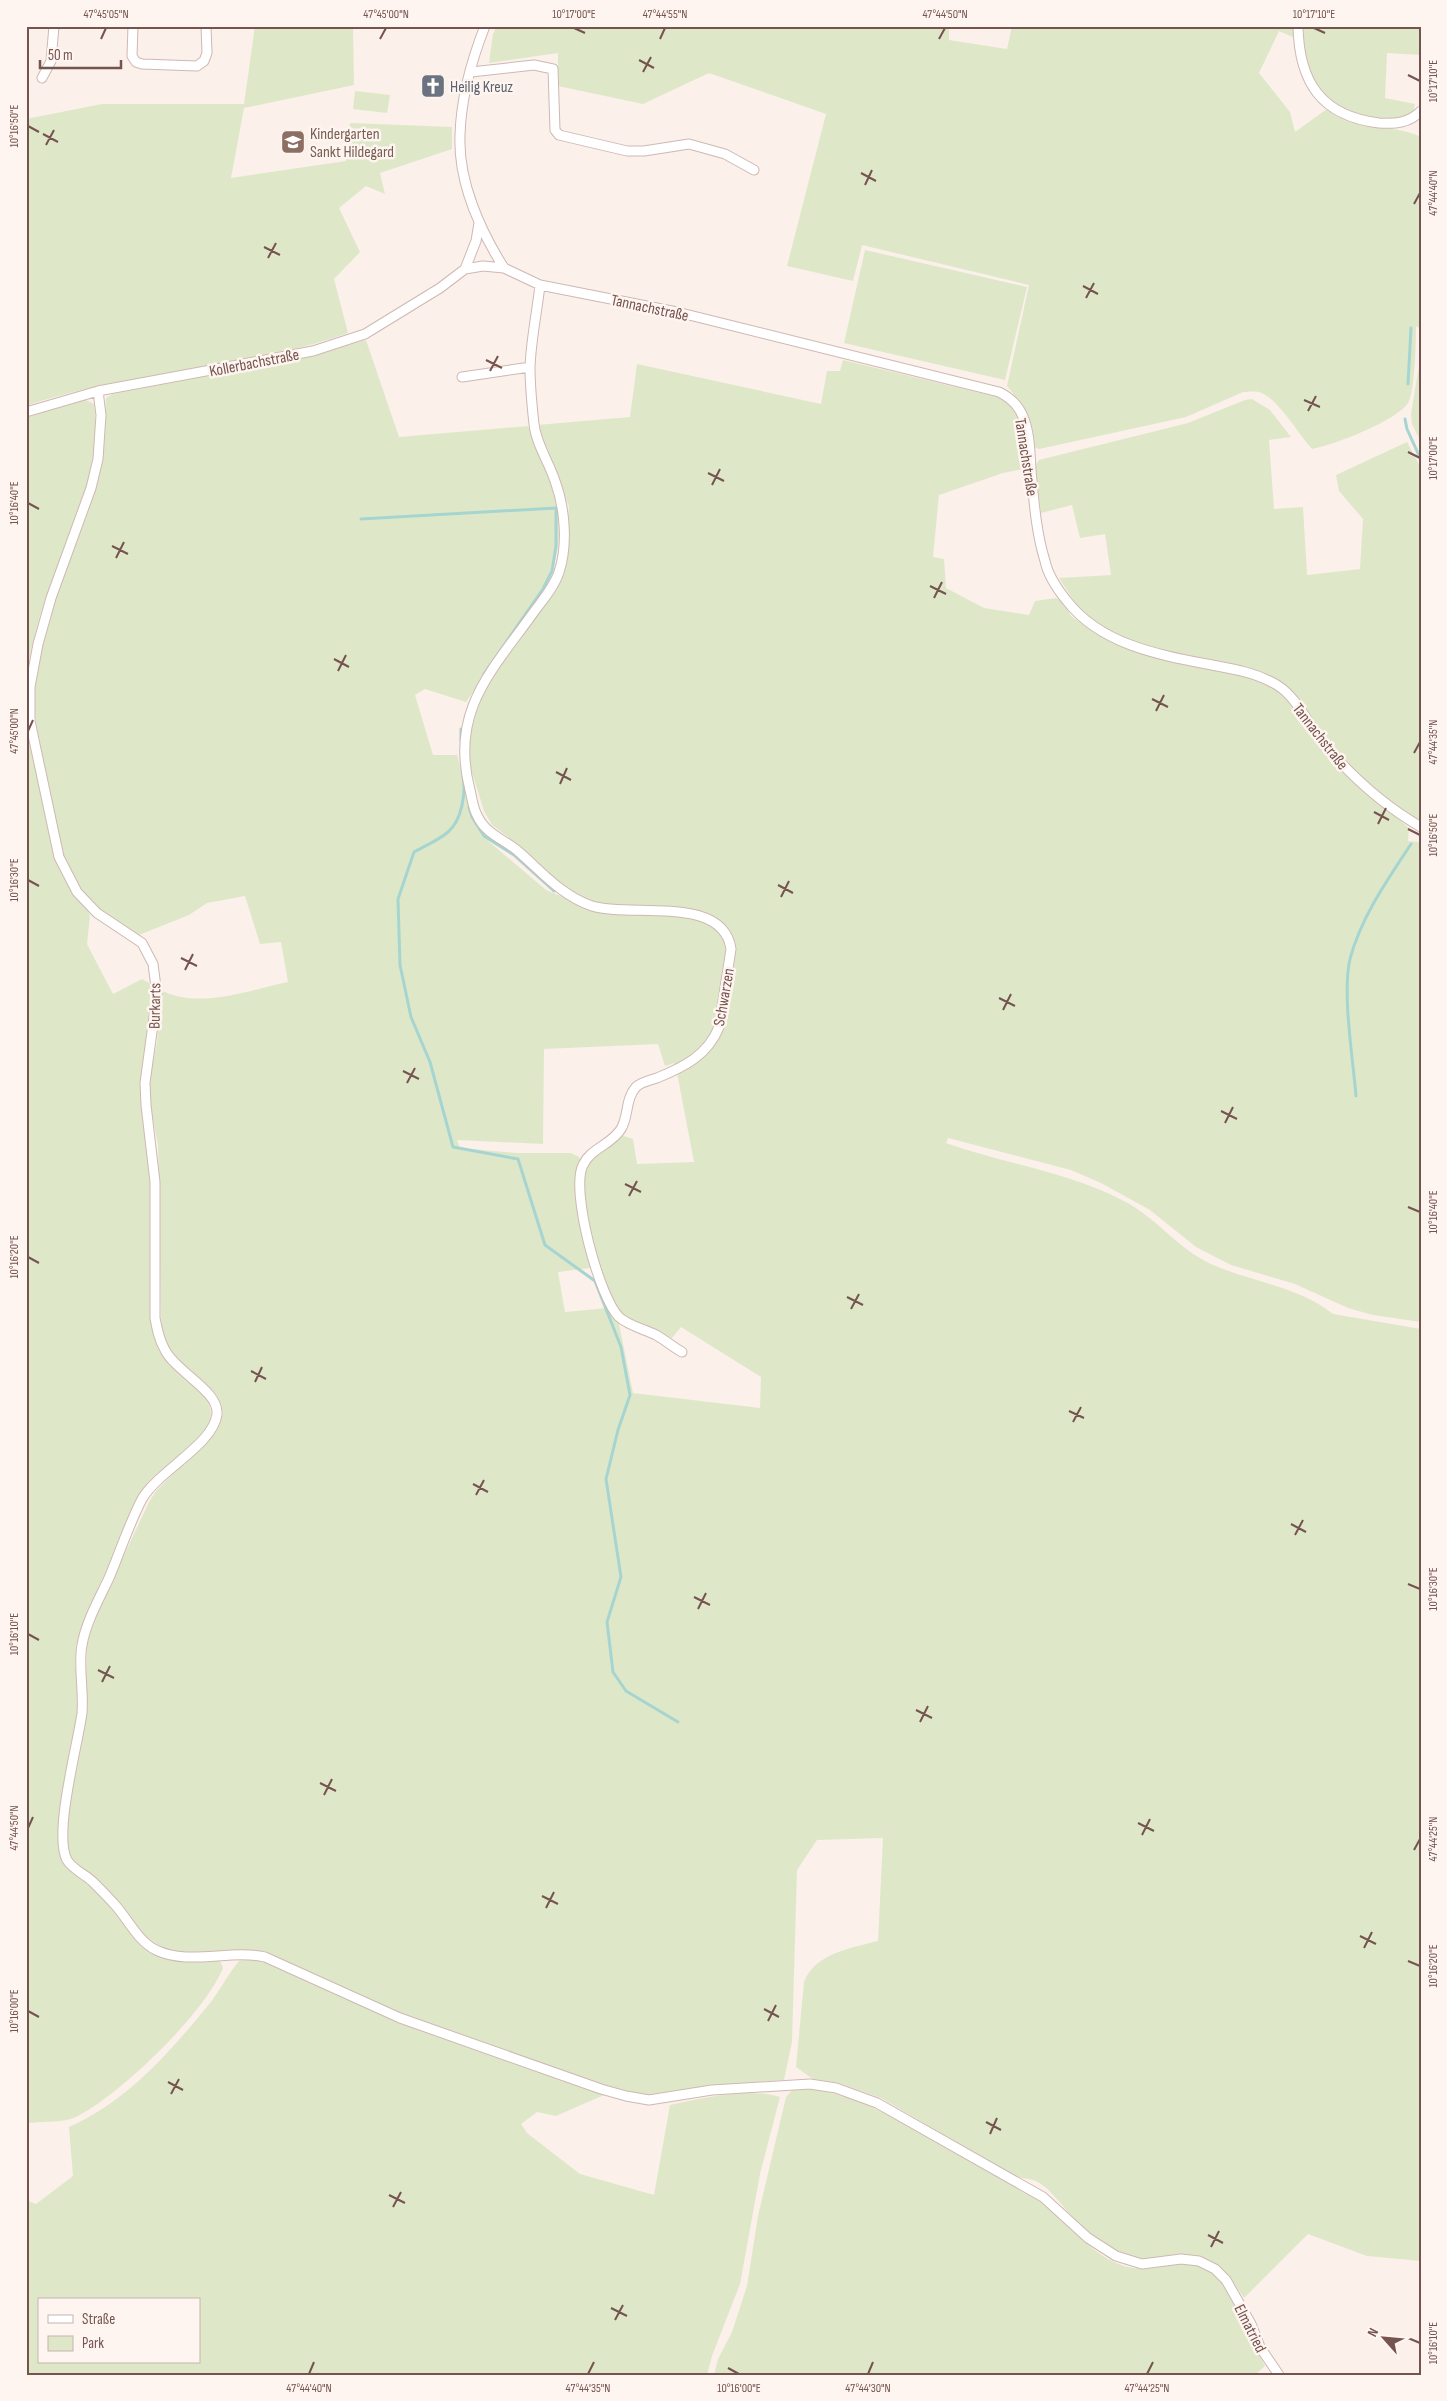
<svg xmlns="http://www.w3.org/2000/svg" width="1447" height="2401" viewBox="0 0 1447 2401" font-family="'Sofia Sans Condensed',sans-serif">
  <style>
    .green { fill: #dee8c9; fill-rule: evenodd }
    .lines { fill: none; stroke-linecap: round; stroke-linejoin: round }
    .stream { stroke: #a6d5d1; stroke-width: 3 }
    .street-casing { stroke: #cfb8b3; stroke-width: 11 }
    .street { stroke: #fff; stroke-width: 9 }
    .ticks { fill: none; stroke: #75534f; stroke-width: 2 }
    .labels { text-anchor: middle; stroke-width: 5; stroke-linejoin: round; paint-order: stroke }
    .worship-label { font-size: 16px; fill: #5b616d; stroke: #fef5f0; text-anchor: start }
    .education-label { font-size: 16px; fill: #785e54; stroke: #fef5f0; text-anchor: start }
    .street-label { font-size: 16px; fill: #75534f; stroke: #fef5f0 }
    .neatline { fill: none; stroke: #75534f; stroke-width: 2 }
    .ticks-label { font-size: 12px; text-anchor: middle; fill: #75534f }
  </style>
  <rect width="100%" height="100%" fill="#fbf0ea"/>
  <path class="green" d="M 255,26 L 353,26 L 354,85 L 244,108 L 231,178 L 346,161 L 350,123 L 452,127 L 452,149 L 380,173 L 385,194 L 366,186 L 339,208 L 360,252 L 334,279 L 348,333 C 244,370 131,370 26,406 L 26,119 L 102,104 L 244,104 Z
    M 497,26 L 949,26 L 949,40 L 1007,49 L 1012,26 L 1293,26 L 1295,38 L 1279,31 L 1259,73 L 1290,112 L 1295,132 L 1327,109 C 1352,133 1391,122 1421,137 L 1421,329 L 1416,326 C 1416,342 1415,391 1408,403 C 1396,421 1334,445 1312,449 C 1299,435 1277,397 1259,392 C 1254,391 1248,392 1243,392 L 1186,417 L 1039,449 L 1034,447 C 1029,414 1028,412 1007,386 L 1029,285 L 862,245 L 853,281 L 787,266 L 826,114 L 709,73 L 643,104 L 558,86 L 558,53 L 489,63 L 493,34 Z
    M 1304,26 L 1421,26 L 1421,55 L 1387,53 L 1385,98 L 1415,104 L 1413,114 C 1348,135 1299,92 1304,26 Z
    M 355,91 L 390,95 L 387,113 L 353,109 Z
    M 865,250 L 1027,287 L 1005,380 L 844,343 Z
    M 366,340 L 399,437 L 528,426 C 551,486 574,522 546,587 L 466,702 L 425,689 L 415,695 L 433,755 L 457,755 L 473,815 L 485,832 L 480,834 L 546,890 L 568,899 L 702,919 L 722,932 L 728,950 L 716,1026 L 702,1049 L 675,1066 L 674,1063 L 665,1066 L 658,1044 L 544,1049 L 543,1144 L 457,1140 L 460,1148 L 517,1153 L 571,1153 L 579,1157 C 582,1166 575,1178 575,1188 L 590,1268 L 558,1272 L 565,1312 L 608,1308 L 619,1324 L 633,1393 L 760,1408 L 761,1377 L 681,1327 L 672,1338 C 661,1333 626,1320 619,1314 C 601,1295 575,1188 587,1166 C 595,1152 609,1144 621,1135 L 633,1139 L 637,1164 L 694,1162 L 677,1073 C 698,1062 714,1052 722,1028 C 725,1008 739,954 733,937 C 729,924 716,918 705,913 L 594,903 L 572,893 L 560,885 L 520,846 L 492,825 L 484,811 L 470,766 L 468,733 L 477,705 L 490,679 L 563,573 L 569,506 L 541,443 L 537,425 L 630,417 L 637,364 L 821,404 L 827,371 L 840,371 L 843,360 L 1001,398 C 1026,411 1025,442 1028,468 L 1003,473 L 939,495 L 933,557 L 944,559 L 946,588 L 984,608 L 1029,615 L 1035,601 L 1056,598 L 1062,601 L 1071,616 L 1095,633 L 1138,653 L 1238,674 L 1275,689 L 1294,708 L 1319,744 L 1352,780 L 1409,828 L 1408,841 L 1421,842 L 1421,1322 L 1373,1315 L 1348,1308 L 1295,1284 L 1231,1265 L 1196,1247 L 1150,1210 L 1101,1183 L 1071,1170 L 948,1138 L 946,1143 C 1004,1164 1066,1171 1122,1200 C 1155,1216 1178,1249 1211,1264 C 1251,1282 1298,1286 1333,1314 L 1421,1329 L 1421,2261 L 1367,2256 L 1308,2234 L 1244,2298 C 1192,2220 1177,2278 1118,2252 C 1099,2244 1082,2228 1068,2212 C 1059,2202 1050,2189 1038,2182 C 1032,2179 1022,2178 1016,2177 L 881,2098 L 839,2083 L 813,2079 L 796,2067 L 804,1982 C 815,1953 852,1948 878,1941 L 883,1838 L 817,1840 L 797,1870 L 792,2042 L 784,2080 L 713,2085 L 648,2095 L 628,2093 L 605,2087 L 402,2014 L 267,1954 C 238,1946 212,1954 184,1953 C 145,1951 121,1904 96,1878 C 89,1872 81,1869 75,1862 L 65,1863 C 71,1873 79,1877 88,1884 C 112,1903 137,1946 162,1957 C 179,1964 202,1961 220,1961 L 223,1968 C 205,2013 120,2095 76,2117 C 63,2123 44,2121 30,2123 L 26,2121 L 26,745 L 41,746 C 16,656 71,573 95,489 C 104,460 105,429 106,398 L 113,394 L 281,362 ZM 82,893 L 101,911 L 139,935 L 189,915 L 207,903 L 245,896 L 260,944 L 281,942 L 288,982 C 249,990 198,1010 161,990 L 157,1042 L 149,1084 L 150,1104 L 158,1145 L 159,1182 L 161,1317 C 162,1328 163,1342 169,1351 C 176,1359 185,1370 194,1376 C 208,1387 222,1394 223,1414 L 217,1428 L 195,1452 L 156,1491 L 149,1502 L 95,1617 L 87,1645 L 86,1675 L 75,1667 L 76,1645 C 90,1608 106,1572 121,1536 C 129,1518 135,1497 148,1482 C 163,1465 212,1436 211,1414 C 211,1390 174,1374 161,1354 C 154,1343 153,1331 150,1318 L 150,1181 L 148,1146 L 141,1105 L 140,1083 L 148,1040 L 151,984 L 142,979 L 113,994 L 87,944 L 90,916 Z
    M 1421,354 L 1421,442 L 1412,424 L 1411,414 Z
    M 84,399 L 94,404 C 103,472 68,533 47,595 C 37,622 31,649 26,677 L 26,418 Z
    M 1252,399 L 1270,410 L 1291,437 L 1269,440 L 1274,509 L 1303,507 L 1307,575 L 1360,569 L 1363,519 L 1339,491 L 1336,475 L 1407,442 L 1421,468 L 1421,822 L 1401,811 L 1358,774 L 1325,740 L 1290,690 L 1141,645 L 1100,627 L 1081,612 L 1059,578 L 1111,575 L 1105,534 L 1080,538 L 1072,505 L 1041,513 L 1035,466 L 1039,460 L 1188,423 L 1245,400 Z
    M 250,1958 L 266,1962 L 398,2022 L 604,2095 L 556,2116 L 537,2112 L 521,2124 L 527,2133 L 580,2174 L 654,2195 L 670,2105 C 704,2098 746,2087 780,2097 L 760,2174 L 740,2284 L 712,2356 L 707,2375 L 26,2375 L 26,2200 L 36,2204 L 73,2176 L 69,2127 C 126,2102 168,2054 206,2008 C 219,1993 227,1975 239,1961 ZM 39,2300 L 199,2300 L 199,2362 L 39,2362 Z
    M 794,2088 C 857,2089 909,2128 963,2157 C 989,2171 1018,2184 1042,2202 C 1067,2221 1085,2248 1114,2262 C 1149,2279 1171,2256 1199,2265 C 1208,2268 1216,2276 1223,2283 L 1265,2366 L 1255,2375 L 714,2375 L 718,2359 L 732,2332 L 747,2286 L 758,2216 L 786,2097 Z"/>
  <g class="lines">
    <path class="stream" d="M 1408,384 L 1411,328
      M 1405,419 L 1407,429 L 1421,460
      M 361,519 L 556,508 L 556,546 L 552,571 L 543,589 L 484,674
      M 461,740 L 461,729
      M 463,776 C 466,793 462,820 448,832 C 439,840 425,846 414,852 L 398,899 L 400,965 L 411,1017 L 430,1062 L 453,1147 L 518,1159 L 545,1245 L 595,1281 L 621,1347 L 630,1395 L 618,1430 L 606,1479 L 621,1577 L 607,1622 L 613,1672 L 626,1691 L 678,1722
      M 469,807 L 472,817 L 484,836 L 514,855 L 554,891
      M 1356,1096 C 1353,1059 1342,993 1350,959 C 1361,917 1388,879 1411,844"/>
    <defs>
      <path id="street" d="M 133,26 L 132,56 L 136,62 L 142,64 L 197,66 L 204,61 L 207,53 L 206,26
        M 485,26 C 472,59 461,99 460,135 C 458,181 480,230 504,268
        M 1298,26 C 1299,82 1321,116 1379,123 C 1396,124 1409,123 1421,111
        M 471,72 L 534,65 L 553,69 L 555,130 L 559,135 L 627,151 L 644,151 L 689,144 L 725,154 L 754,170
        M 42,78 L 51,61 L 54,26
        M 465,269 L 483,266 L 504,268 L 540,285 L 677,312 L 999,392 C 1007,396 1014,401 1019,409 C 1030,426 1030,452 1031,471 C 1034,501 1036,532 1045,561 C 1048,575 1058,590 1067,601 C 1101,645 1160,655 1212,665 C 1234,669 1257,673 1277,685 C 1298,698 1308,725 1324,744 C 1352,777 1383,805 1421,827
        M 540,285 C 537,312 531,340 530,367 C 530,386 532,406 534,424 C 536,444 549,462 555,481 C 565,508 568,545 559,572 C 554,588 540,603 531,616 C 489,674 450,713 470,790 C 472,798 473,808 477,815 C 485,834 504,839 519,852 C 542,872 562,896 592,906 C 630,918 723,894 731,949 L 719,1027 C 708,1055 684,1067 657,1078 C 651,1080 641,1082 636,1087 C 625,1099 629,1116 621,1129 C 611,1145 591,1148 583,1165 C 570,1190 599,1297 619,1317 C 629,1326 644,1329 656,1335 C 665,1340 673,1347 682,1352
        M 462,377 L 530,367
        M 98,391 L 101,415 L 98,459 L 91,488 L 51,598 L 38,644 L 30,687 L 30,721 L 59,857 L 77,892 L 97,913 L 142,943 L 153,964 L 157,995 L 145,1083 L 146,1105 L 155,1182 L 155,1318 C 157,1329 159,1340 165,1350 C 176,1372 219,1391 217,1414 C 214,1444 158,1471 142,1499 C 129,1524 120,1552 109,1578 C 99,1599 86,1622 82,1645 C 78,1664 84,1692 82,1713 C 78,1744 53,1834 67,1860 C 73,1870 85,1874 93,1882 C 101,1890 109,1898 116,1906 C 129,1921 138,1941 156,1950 C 189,1966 230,1949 265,1957 L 400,2018 L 601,2089 L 626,2096 L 649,2100 L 712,2090 L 810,2084 L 836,2088 L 877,2103 L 1043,2197 L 1088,2238 L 1116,2256 L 1142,2264 L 1181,2259 L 1199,2261 L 1215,2269 L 1226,2280 L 1251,2324 L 1260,2347 L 1279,2375
        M 26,412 L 98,391 L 313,351 L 365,334 L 440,288 L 465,269 L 476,241 L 479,223"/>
    </defs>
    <use href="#street" class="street-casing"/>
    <use href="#street" class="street"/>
  </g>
  <path class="ticks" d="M 574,28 L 585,33M 1314,28 L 1325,33M 101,39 L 106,28M 380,39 L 386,28M 660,39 L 665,28M 939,39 L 945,28M 639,60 L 654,68M 643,72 L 651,57M 1408,75 L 1420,81M 28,126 L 39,132M 43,134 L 58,142M 46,145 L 54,130M 861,173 L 876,181M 865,185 L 872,170M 1414,204 L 1420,193M 264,247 L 280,255M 268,258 L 276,243M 1083,286 L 1098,294M 1086,298 L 1094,283M 486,360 L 502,368M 490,371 L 498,356M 1304,400 L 1320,407M 1308,411 L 1316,396M 1408,452 L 1420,458M 708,473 L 724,481M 712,485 L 720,469M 28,503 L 39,509M 112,546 L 128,554M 116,558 L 124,542M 930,586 L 946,594M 934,598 L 942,582M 334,659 L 349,667M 338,671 L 346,655M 1152,699 L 1168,707M 1156,711 L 1164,695M 28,731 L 33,720M 1414,753 L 1420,742M 556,772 L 571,780M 560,784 L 567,768M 1374,812 L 1389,820M 1378,824 L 1386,808M 1408,829 L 1420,835M 28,880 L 39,886M 778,885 L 793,893M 781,897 L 789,881M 181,958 L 197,966M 185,970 L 193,954M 999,998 L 1015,1006M 1003,1010 L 1011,994M 403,1071 L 419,1079M 407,1083 L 415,1068M 1221,1111 L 1237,1119M 1225,1123 L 1233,1107M 625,1184 L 641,1192M 629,1196 L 637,1181M 1408,1207 L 1420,1212M 28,1257 L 39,1263M 847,1297 L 863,1305M 851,1309 L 859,1294M 251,1371 L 266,1379M 255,1382 L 262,1367M 1069,1411 L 1084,1418M 1073,1422 L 1081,1407M 473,1484 L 488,1492M 476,1495 L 484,1480M 1291,1524 L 1306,1532M 1295,1535 L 1303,1520M 1408,1584 L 1420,1589M 694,1597 L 710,1605M 698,1609 L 706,1593M 28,1634 L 39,1640M 98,1670 L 114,1678M 102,1682 L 110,1666M 916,1710 L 932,1718M 920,1722 L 928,1706M 320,1783 L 336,1791M 324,1795 L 332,1779M 1138,1823 L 1154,1831M 28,1828 L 33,1817M 1142,1835 L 1150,1819M 1414,1850 L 1420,1839M 542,1896 L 558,1904M 546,1908 L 554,1892M 1360,1936 L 1376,1944M 1364,1948 L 1372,1932M 1408,1961 L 1420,1966M 764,2009 L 779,2017M 28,2011 L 39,2017M 768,2021 L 776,2005M 168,2082 L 183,2090M 171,2094 L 179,2079M 986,2122 L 1001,2130M 990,2134 L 997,2118M 389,2195 L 405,2203M 393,2207 L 401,2192M 1208,2235 L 1223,2243M 1211,2247 L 1219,2231M 611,2308 L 627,2316M 615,2320 L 623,2305M 1408,2338 L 1420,2343M 728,2368 L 739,2374M 309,2374 L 314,2362M 588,2374 L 594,2362M 868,2374 L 873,2362M 1147,2374 L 1153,2362"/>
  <defs>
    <symbol id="church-square" viewBox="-11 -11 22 22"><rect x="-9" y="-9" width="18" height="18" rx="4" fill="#6b7280" stroke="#fef5f0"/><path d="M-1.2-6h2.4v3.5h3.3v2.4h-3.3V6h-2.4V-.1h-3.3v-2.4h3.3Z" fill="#fff"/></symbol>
    <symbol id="school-square" viewBox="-11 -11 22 22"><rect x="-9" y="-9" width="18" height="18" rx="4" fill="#8d6e63" stroke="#fef5f0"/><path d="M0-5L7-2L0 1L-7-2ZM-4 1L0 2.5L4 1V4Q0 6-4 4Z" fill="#fff"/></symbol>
  </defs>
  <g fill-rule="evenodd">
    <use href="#church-square" x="419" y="72" width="28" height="28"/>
    <use href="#school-square" x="279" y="128" width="28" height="28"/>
  </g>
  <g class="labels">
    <g class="worship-label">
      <text x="450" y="92">Heilig Kreuz</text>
    </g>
    <g class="education-label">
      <text x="310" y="139">Kindergarten<tspan x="310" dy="18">Sankt Hildegard</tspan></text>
    </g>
    <g class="street-label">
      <text transform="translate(650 307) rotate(12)" y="6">Tannachstraße</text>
      <text transform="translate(254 362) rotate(-11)" y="6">Kollerbachstraße</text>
      <text transform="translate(1027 457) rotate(81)" y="6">Tannachstraße</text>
      <text transform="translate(1321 736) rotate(52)" y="6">Tannachstraße</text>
      <text transform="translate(723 997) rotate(-80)" y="6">Schwarzen</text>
      <text transform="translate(154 1006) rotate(-89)" y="6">Burkarts</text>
      <text transform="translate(1251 2328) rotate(63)" y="6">Elmatried</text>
    </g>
  </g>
  <rect width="1447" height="2401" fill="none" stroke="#fef5f0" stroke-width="55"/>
  <rect x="38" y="2298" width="162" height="65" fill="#fef5f0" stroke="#c7b4b0"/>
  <rect x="48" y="2315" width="25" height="8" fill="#ffffff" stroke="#c7b4b0"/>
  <text x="82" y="2324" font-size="15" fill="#75534f">Straße</text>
  <rect x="48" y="2336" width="25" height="15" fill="#dee8c9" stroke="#c7b4b0"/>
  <text x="82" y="2348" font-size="15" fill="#75534f">Park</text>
  <g transform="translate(1384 2338) rotate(297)" stroke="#fef5f0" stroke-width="4" paint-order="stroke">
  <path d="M0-4L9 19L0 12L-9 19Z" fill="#75534f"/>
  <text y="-8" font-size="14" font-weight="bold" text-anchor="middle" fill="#75534f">N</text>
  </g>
  <path d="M40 60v8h81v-8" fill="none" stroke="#75534f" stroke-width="2.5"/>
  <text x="48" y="60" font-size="15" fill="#75534f" stroke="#fef5f0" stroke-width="4" paint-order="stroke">50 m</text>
  <rect x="28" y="28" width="1392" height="2346" class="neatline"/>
  <g class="ticks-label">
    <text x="106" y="18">47°45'05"N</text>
    <text x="386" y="18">47°45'00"N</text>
    <text x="574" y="18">10°17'00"E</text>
    <text x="665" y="18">47°44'55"N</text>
    <text x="945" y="18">47°44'50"N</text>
    <text x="1314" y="18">10°17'10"E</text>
    <text transform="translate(1433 81) rotate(-90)" y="4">10°17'10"E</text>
    <text transform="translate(14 126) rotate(-90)" y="4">10°16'50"E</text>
    <text transform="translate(1433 193) rotate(-90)" y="4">47°44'40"N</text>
    <text transform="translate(1433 458) rotate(-90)" y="4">10°17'00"E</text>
    <text transform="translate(14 503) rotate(-90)" y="4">10°16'40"E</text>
    <text transform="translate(14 731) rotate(-90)" y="4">47°45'00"N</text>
    <text transform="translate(1433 742) rotate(-90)" y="4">47°44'35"N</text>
    <text transform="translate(1433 835) rotate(-90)" y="4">10°16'50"E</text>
    <text transform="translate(14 880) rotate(-90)" y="4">10°16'30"E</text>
    <text transform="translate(1433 1212) rotate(-90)" y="4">10°16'40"E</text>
    <text transform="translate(14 1257) rotate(-90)" y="4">10°16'20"E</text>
    <text transform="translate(1433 1589) rotate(-90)" y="4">10°16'30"E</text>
    <text transform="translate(14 1634) rotate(-90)" y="4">10°16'10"E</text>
    <text transform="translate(14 1828) rotate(-90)" y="4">47°44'50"N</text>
    <text transform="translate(1433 1839) rotate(-90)" y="4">47°44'25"N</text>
    <text transform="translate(1433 1966) rotate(-90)" y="4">10°16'20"E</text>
    <text transform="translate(14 2011) rotate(-90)" y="4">10°16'00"E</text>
    <text transform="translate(1433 2343) rotate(-90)" y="4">10°16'10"E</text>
    <text x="309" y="2392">47°44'40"N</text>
    <text x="588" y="2392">47°44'35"N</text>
    <text x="739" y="2392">10°16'00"E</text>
    <text x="868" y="2392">47°44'30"N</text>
    <text x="1147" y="2392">47°44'25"N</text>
  </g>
</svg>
